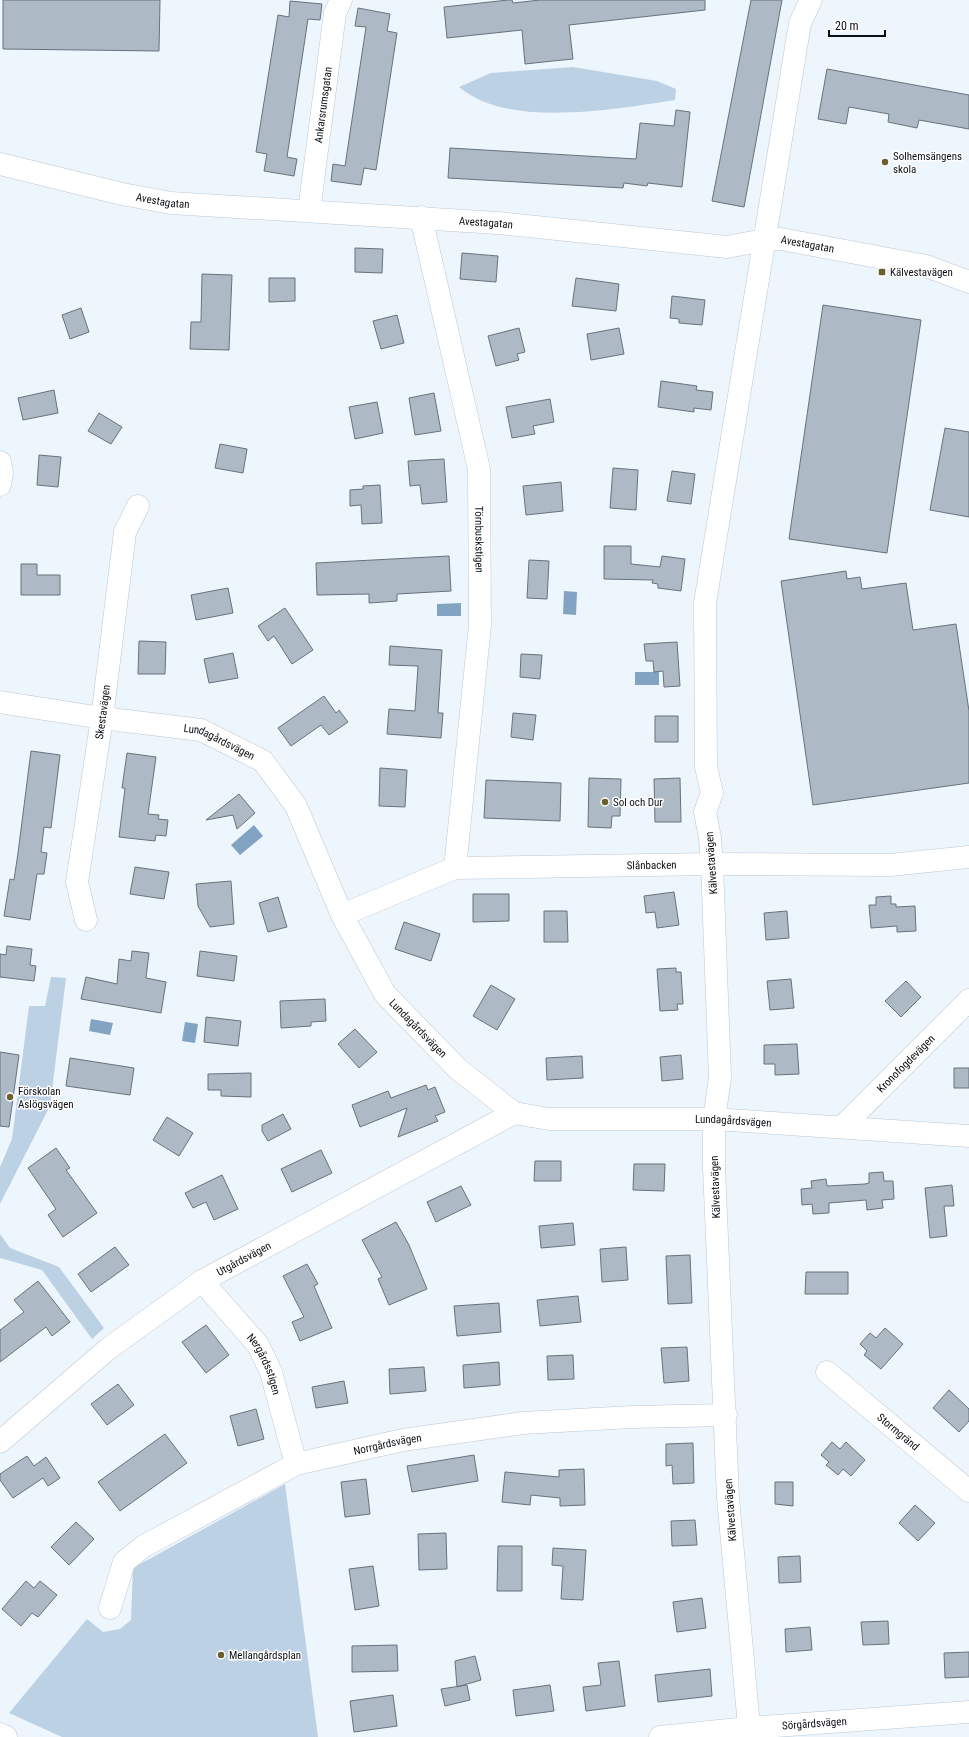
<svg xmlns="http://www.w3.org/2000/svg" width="969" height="1737" viewBox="0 0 969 1737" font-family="'Roboto Condensed',sans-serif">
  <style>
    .green { fill: #bdd1e5 }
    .water { fill: #83a3c2 }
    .building { fill: #adbac6; stroke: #67727d }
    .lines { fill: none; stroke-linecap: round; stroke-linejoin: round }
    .minor-casing { stroke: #bbc8d4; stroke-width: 23 }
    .minor { stroke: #fff; stroke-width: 22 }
    .poi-dot { fill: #6c612e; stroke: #fff; stroke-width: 1.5 }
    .labels { text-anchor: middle; stroke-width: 3; stroke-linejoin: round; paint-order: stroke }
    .street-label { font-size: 11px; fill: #0b0f13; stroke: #fff }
    .poi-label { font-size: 11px; fill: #0b0f13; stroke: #fff; text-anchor: start }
  </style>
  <rect width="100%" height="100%" fill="#edf5fd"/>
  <path class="green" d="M 573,67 L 657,81 L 676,89 L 675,100 C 615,109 508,129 459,87 L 491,73 Z
    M 51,977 L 66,978 L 50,1106 L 0,1204 L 0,1167 L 12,1139 L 29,1006 L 45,1006 Z
    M 0,1234 L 10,1248 L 59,1267 L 104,1328 L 92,1339 L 42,1270 L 0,1258 Z
    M 285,1484 L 318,1737 L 62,1737 L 9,1713 L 87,1619 L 103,1632 L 120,1629 L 131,1620 L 133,1568 Z"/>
  <path class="water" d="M 564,591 L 577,592 L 576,615 L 563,614 Z
    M 461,603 L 461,616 L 437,616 L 437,604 Z
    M 635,672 L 659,672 L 659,685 L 635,685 Z
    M 254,825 L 263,836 L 240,855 L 231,845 Z
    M 91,1019 L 113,1023 L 110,1035 L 89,1031 Z
    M 185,1022 L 198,1024 L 195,1043 L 182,1041 Z"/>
  <path class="building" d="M 3,0 L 160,0 L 159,51 L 3,49 Z
    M 508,0 L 512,0 L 513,3 L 540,0 L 705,0 L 705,10 L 569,25 L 573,59 L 553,61 L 525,64 L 522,30 L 447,38 L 444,7 Z
    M 751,0 L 782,0 L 744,207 L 712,201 Z
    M 290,1 L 322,4 L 320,20 L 308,19 L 287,157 L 297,159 L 294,176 L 264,171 L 267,154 L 256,152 L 278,15 L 289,17 Z
    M 358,8 L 390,14 L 387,31 L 397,33 L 376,170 L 364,168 L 361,185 L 331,181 L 333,164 L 345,166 L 366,27 L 355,26 Z
    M 827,69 L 969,95 L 969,129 L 919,120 L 917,128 L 888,122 L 889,114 L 849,107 L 846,124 L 818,119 Z
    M 676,110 L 690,112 L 682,187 L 648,183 L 647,186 L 624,183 L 623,188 L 448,178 L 450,148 L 636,159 L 640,123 L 674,126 Z
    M 355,248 L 383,249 L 382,273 L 355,272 Z
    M 462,253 L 498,256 L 496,282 L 460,279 Z
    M 202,274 L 232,275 L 229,350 L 190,349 L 191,322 L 201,322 Z
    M 269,278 L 295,278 L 295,301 L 269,302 Z
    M 576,278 L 619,284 L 616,311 L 572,306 Z
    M 672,296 L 705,300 L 702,325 L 679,323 L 679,319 L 670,318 Z
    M 823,305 L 921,320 L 887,553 L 789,539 Z
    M 81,308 L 89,332 L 70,339 L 62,315 Z
    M 397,315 L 404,343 L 381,349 L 373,321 Z
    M 519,328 L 525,352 L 517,354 L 519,360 L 496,366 L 488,336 Z
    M 619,328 L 624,354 L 591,360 L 587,334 Z
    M 661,381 L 697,386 L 696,390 L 713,392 L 711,410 L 694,408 L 694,412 L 658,407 Z
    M 54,390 L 58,413 L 23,420 L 18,398 Z
    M 434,393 L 441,431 L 415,435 L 409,398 Z
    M 550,399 L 554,422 L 533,426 L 535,434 L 512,438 L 506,407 Z
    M 377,402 L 383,433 L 355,439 L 349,407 Z
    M 99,413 L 122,427 L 111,444 L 88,431 Z
    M 945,428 L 969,432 L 969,517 L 930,510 Z
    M 220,444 L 247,449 L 243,473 L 215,468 Z
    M 39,455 L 61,457 L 58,487 L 37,485 Z
    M 444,459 L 447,502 L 422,504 L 420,485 L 410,486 L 408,461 Z
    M 613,468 L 638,470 L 636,510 L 610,508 Z
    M 672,471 L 695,474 L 691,504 L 667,501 Z
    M 561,482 L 563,511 L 526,515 L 523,486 Z
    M 380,485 L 382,523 L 362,524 L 361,505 L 350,506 L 350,490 L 363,489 L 363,486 Z
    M 604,546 L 631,546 L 631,564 L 660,567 L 662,556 L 685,559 L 681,591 L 658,588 L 658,584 L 652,583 L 653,580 L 604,579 Z
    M 449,556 L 451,591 L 397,594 L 397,601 L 369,603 L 369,594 L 317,595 L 316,563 Z
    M 529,560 L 549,561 L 547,599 L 527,598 Z
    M 21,564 L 37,564 L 37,575 L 60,575 L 60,595 L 21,595 Z
    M 846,571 L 847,579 L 860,577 L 862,589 L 906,583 L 913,630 L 956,624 L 969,711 L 969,783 L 813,805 L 781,581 Z
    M 228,588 L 233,613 L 196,620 L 191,595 Z
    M 285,608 L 313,650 L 292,664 L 274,636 L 268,641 L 258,626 Z
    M 139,641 L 166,642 L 165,674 L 138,674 Z
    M 677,642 L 680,686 L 664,687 L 663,671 L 654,672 L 653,661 L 646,661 L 644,644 Z
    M 390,646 L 442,650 L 438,713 L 443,713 L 441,738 L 387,734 L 389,709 L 415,711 L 418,666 L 389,665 Z
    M 233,653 L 238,678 L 209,683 L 204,659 Z
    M 521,654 L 542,655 L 540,679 L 520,677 Z
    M 324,696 L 336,713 L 339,710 L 348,722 L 329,735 L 321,725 L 291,746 L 278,728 Z
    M 513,713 L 536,715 L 533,740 L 511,737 Z
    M 655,716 L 678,716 L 678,742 L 655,742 Z
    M 31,751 L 60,755 L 51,828 L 44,827 L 41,852 L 47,853 L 44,874 L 37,874 L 30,920 L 4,916 L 10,879 L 14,880 L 18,853 Z
    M 127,753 L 156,757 L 148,814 L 159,815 L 158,819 L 168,820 L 166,836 L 156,835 L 155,841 L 119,837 L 125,788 L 122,788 Z
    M 380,768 L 407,770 L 405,807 L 379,806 Z
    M 589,778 L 621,779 L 620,816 L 612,816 L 611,828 L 588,827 Z
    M 680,778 L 681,822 L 655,822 L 654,779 Z
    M 486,780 L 561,783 L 560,821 L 484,818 Z
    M 239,794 L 255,813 L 237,829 L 233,815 L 206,820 Z
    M 135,867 L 169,872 L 164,899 L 130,894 Z
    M 231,881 L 234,924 L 210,927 L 198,906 L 196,884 Z
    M 674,892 L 679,925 L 657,928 L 655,912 L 646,913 L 644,896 Z
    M 473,894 L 509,894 L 509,921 L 473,922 Z
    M 891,896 L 891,904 L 896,904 L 896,907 L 915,906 L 916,931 L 897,932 L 897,926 L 871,928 L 869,905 L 876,905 L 876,897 Z
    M 278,897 L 287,927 L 268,932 L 259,903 Z
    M 544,911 L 567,911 L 568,942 L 544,942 Z
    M 787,911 L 789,938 L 766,940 L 764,913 Z
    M 404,922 L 440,934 L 431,961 L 395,949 Z
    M 7,946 L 32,949 L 30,965 L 36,966 L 34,981 L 0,977 L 0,954 L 6,955 Z
    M 132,951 L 149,953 L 146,978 L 166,982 L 161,1013 L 81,999 L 86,977 L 117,984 L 119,959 L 131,961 Z
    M 200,951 L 237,956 L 234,981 L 197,976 Z
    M 676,968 L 676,972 L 681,972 L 683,1004 L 677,1004 L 678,1010 L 660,1011 L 657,969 Z
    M 791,979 L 794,1008 L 770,1010 L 767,981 Z
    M 906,981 L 921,997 L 901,1017 L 885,1001 Z
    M 491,985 L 515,999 L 497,1030 L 473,1016 Z
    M 325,999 L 326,1021 L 311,1022 L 311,1026 L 281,1028 L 280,1001 Z
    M 206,1017 L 241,1021 L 238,1046 L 204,1042 Z
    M 355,1029 L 377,1052 L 359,1068 L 338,1044 Z
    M 797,1044 L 799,1074 L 775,1075 L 775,1064 L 764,1064 L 764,1045 Z
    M 0,1052 L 19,1055 L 9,1127 L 0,1126 Z
    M 681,1055 L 683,1079 L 662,1081 L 660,1057 Z
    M 582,1056 L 583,1078 L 547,1080 L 546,1058 Z
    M 70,1058 L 134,1068 L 130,1095 L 66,1086 Z
    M 954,1068 L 969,1068 L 969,1088 L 954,1088 Z
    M 251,1073 L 251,1097 L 221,1096 L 221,1090 L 208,1090 L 208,1074 Z
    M 426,1085 L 428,1090 L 435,1087 L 445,1112 L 435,1116 L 438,1121 L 398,1137 L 407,1108 L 360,1127 L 352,1105 L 388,1091 L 391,1098 Z
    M 283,1114 L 291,1129 L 268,1141 L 262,1131 L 262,1125 Z
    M 167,1117 L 193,1133 L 179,1156 L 153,1140 Z
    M 56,1148 L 70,1168 L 66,1170 L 97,1213 L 63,1237 L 48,1215 L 56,1209 L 28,1168 Z
    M 321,1150 L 332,1173 L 292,1192 L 281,1169 Z
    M 535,1161 L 561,1161 L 561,1181 L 534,1181 Z
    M 634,1164 L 665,1164 L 664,1191 L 633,1190 Z
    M 883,1172 L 884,1181 L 893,1181 L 894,1199 L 882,1200 L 883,1208 L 867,1210 L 866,1200 L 829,1203 L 829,1213 L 813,1214 L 812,1204 L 802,1205 L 801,1189 L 812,1188 L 811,1181 L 826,1179 L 827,1186 L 865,1184 L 869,1183 L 869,1173 Z
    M 222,1175 L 238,1209 L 214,1220 L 206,1202 L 193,1208 L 185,1193 Z
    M 952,1185 L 954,1206 L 944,1206 L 947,1236 L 930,1238 L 925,1188 Z
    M 461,1186 L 471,1205 L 436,1222 L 427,1202 Z
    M 396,1222 L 409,1245 L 427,1289 L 389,1305 L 378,1279 L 382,1277 L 362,1240 Z
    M 573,1223 L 575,1245 L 541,1248 L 539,1226 Z
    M 115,1247 L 129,1265 L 91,1292 L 78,1274 Z
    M 626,1247 L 628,1280 L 602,1282 L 600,1249 Z
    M 690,1255 L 692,1303 L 668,1304 L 666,1256 Z
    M 307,1264 L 318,1284 L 314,1286 L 332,1328 L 300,1341 L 292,1322 L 304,1317 L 283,1276 Z
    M 806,1272 L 848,1272 L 848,1294 L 805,1294 Z
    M 38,1281 L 70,1322 L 52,1336 L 46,1327 L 0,1362 L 0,1330 L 24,1312 L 14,1300 Z
    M 578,1296 L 581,1322 L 540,1326 L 537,1300 Z
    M 499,1303 L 501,1332 L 457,1336 L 454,1306 Z
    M 206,1325 L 229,1355 L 206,1373 L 182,1342 Z
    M 885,1328 L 903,1344 L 881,1369 L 864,1355 L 867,1351 L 860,1344 L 870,1333 L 876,1338 Z
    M 687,1347 L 689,1381 L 664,1383 L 661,1348 Z
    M 573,1355 L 574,1379 L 548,1380 L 547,1356 Z
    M 499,1362 L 500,1385 L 464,1388 L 463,1365 Z
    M 424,1367 L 426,1391 L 390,1394 L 389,1369 Z
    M 344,1381 L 348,1403 L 316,1408 L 312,1387 Z
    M 118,1384 L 134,1405 L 107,1425 L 91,1404 Z
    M 949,1390 L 969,1409 L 969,1421 L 959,1432 L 933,1408 Z
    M 256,1409 L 264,1439 L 238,1446 L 230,1416 Z
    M 165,1434 L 187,1463 L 120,1511 L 98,1482 Z
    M 832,1442 L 840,1449 L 846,1442 L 865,1460 L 851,1476 L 843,1469 L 838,1475 L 826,1465 L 829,1462 L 821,1455 Z
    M 693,1443 L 694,1483 L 673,1484 L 672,1465 L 666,1466 L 666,1444 Z
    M 474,1455 L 478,1481 L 412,1492 L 407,1466 Z
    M 27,1456 L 34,1466 L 46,1457 L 60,1478 L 48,1486 L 43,1478 L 13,1498 L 0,1480 L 0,1474 Z
    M 584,1469 L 585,1505 L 560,1506 L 560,1498 L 531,1495 L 530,1505 L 502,1502 L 505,1472 L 559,1477 L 559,1470 Z
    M 366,1479 L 370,1514 L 345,1517 L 341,1482 Z
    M 775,1482 L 793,1482 L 793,1506 L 775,1504 Z
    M 915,1505 L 935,1523 L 918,1541 L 899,1523 Z
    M 695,1520 L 697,1545 L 672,1546 L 671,1521 Z
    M 76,1522 L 94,1539 L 69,1565 L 51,1547 Z
    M 446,1533 L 447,1569 L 419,1570 L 418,1534 Z
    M 498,1546 L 522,1546 L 522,1591 L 497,1591 Z
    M 553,1548 L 586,1550 L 583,1600 L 561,1599 L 563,1566 L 552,1565 Z
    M 800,1556 L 801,1582 L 779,1583 L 778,1557 Z
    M 373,1566 L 379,1606 L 355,1610 L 349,1569 Z
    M 26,1581 L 34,1588 L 40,1581 L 57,1595 L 38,1617 L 32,1613 L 21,1626 L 2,1609 Z
    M 702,1598 L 706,1628 L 677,1632 L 673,1602 Z
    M 888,1621 L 889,1644 L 863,1645 L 861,1622 Z
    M 810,1627 L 812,1650 L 786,1652 L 785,1629 Z
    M 397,1645 L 398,1671 L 352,1672 L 352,1646 Z
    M 969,1652 L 969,1677 L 945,1678 L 944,1653 Z
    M 475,1656 L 481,1680 L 457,1687 L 455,1661 Z
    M 619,1661 L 625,1706 L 586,1711 L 583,1687 L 601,1685 L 598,1663 Z
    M 710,1669 L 712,1696 L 658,1702 L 655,1675 Z
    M 467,1685 L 470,1700 L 445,1706 L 441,1689 Z
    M 550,1685 L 554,1711 L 516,1716 L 513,1690 Z
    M 393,1695 L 397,1726 L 354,1732 L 350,1701 Z"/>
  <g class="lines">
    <defs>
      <g id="minor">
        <path id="s1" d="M 0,164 L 122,194 L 171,203 L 498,223 L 727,247 L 764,240 L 781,239 L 926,266 L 969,282"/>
        <path id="s2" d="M 309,211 L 335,13 L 341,0"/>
        <path id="s3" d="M 421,217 L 479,469 L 480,625 L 455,868"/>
        <path d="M 0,462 L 2,473 L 0,485"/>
        <path id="s4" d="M 0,702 L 102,718 L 201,730 L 263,761 L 296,806 L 342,915 L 385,994 L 458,1069 L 514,1113 L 549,1119 L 714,1119 L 969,1136"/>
        <path id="s5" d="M 342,915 L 455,868 L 712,864 L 890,865 L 969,857"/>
        <path id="s6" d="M 86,920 L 77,882 L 102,718 L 125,532 L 138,506"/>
        <path id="s7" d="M 842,1127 L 969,1000"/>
        <path id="s8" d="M 202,1281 L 258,1345 L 271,1372 L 296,1464"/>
        <path id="s9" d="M 827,1372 L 969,1491"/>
        <path id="s10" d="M 0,1442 L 108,1349 L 202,1281 L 514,1113"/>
        <path id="s11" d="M 110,1608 L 124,1562 L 144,1546 L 296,1464 L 403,1440 L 523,1423 L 632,1417 L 726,1415"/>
        <path d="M 0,1734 L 6,1737"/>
        <path id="s12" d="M 660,1737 L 748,1728 L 969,1712"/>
        <path d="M 750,1737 L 728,1498 L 714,1167 L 714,1119 L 720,1078 L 712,864 L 710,838 L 705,812 L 712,793 L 706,767 L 705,603 L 800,23 L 811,0"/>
      </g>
    </defs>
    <use href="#minor" class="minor-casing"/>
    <use href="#minor" class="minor"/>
  </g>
  <g class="poi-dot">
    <circle cx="885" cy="162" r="4"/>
    <rect x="878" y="268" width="8" height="8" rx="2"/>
    <circle cx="605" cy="802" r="4"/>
    <circle cx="10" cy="1097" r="4"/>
    <circle cx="221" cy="1655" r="4"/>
  </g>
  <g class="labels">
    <g class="street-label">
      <text dy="4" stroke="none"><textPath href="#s2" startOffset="107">Ankarsrumsgatan</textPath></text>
      <text dy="4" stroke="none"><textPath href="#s1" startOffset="167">Avestagatan</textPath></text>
      <text dy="4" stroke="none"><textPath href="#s1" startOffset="491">Avestagatan</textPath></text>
      <text dy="4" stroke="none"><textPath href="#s1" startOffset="815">Avestagatan</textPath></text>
      <text dy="4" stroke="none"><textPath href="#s3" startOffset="329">Törnbuskstigen</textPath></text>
      <text dy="4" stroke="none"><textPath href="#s6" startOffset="211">Skestavägen</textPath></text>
      <text dy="4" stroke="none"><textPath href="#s4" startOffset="224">Lundagårdsvägen</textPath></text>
      <text transform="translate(711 863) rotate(-94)" y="4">Kälvestavägen</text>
      <text dy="4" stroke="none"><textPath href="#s5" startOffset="319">Slånbacken</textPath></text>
      <text dy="4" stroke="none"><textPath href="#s4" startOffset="584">Lundagårdsvägen</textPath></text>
      <text dy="4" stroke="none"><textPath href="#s7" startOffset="90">Kronofogdevägen</textPath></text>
      <text dy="4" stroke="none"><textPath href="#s4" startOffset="932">Lundagårdsvägen</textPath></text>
      <text transform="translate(715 1187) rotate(-92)" y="4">Kälvestavägen</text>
      <text dy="4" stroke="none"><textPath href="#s10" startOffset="306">Utgårdsvägen</textPath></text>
      <text dy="4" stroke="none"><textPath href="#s8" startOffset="105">Nergårdsstigen</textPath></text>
      <text dy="4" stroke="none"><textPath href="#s9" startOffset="93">Stormgränd</textPath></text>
      <text dy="4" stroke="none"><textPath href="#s11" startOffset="340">Norrgårdsvägen</textPath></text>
      <text transform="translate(730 1510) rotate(-94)" y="4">Kälvestavägen</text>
      <text dy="4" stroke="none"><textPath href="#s12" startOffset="155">Sörgårdsvägen</textPath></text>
    </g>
    <g class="poi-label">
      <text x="893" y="160">Solhemsängens<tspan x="893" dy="13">skola</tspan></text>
      <text x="890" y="276">Kälvestavägen</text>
      <text x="613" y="806">Sol och Dur</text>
      <text x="18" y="1095">Förskolan<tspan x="18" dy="13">Aslögsvägen</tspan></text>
      <text x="229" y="1659">Mellangårdsplan</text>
    </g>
  </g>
  <path d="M829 30v6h56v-6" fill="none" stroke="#0b0f13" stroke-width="2"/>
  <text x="835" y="30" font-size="12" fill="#0b0f13" stroke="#ffffff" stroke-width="3" paint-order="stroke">20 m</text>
</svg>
